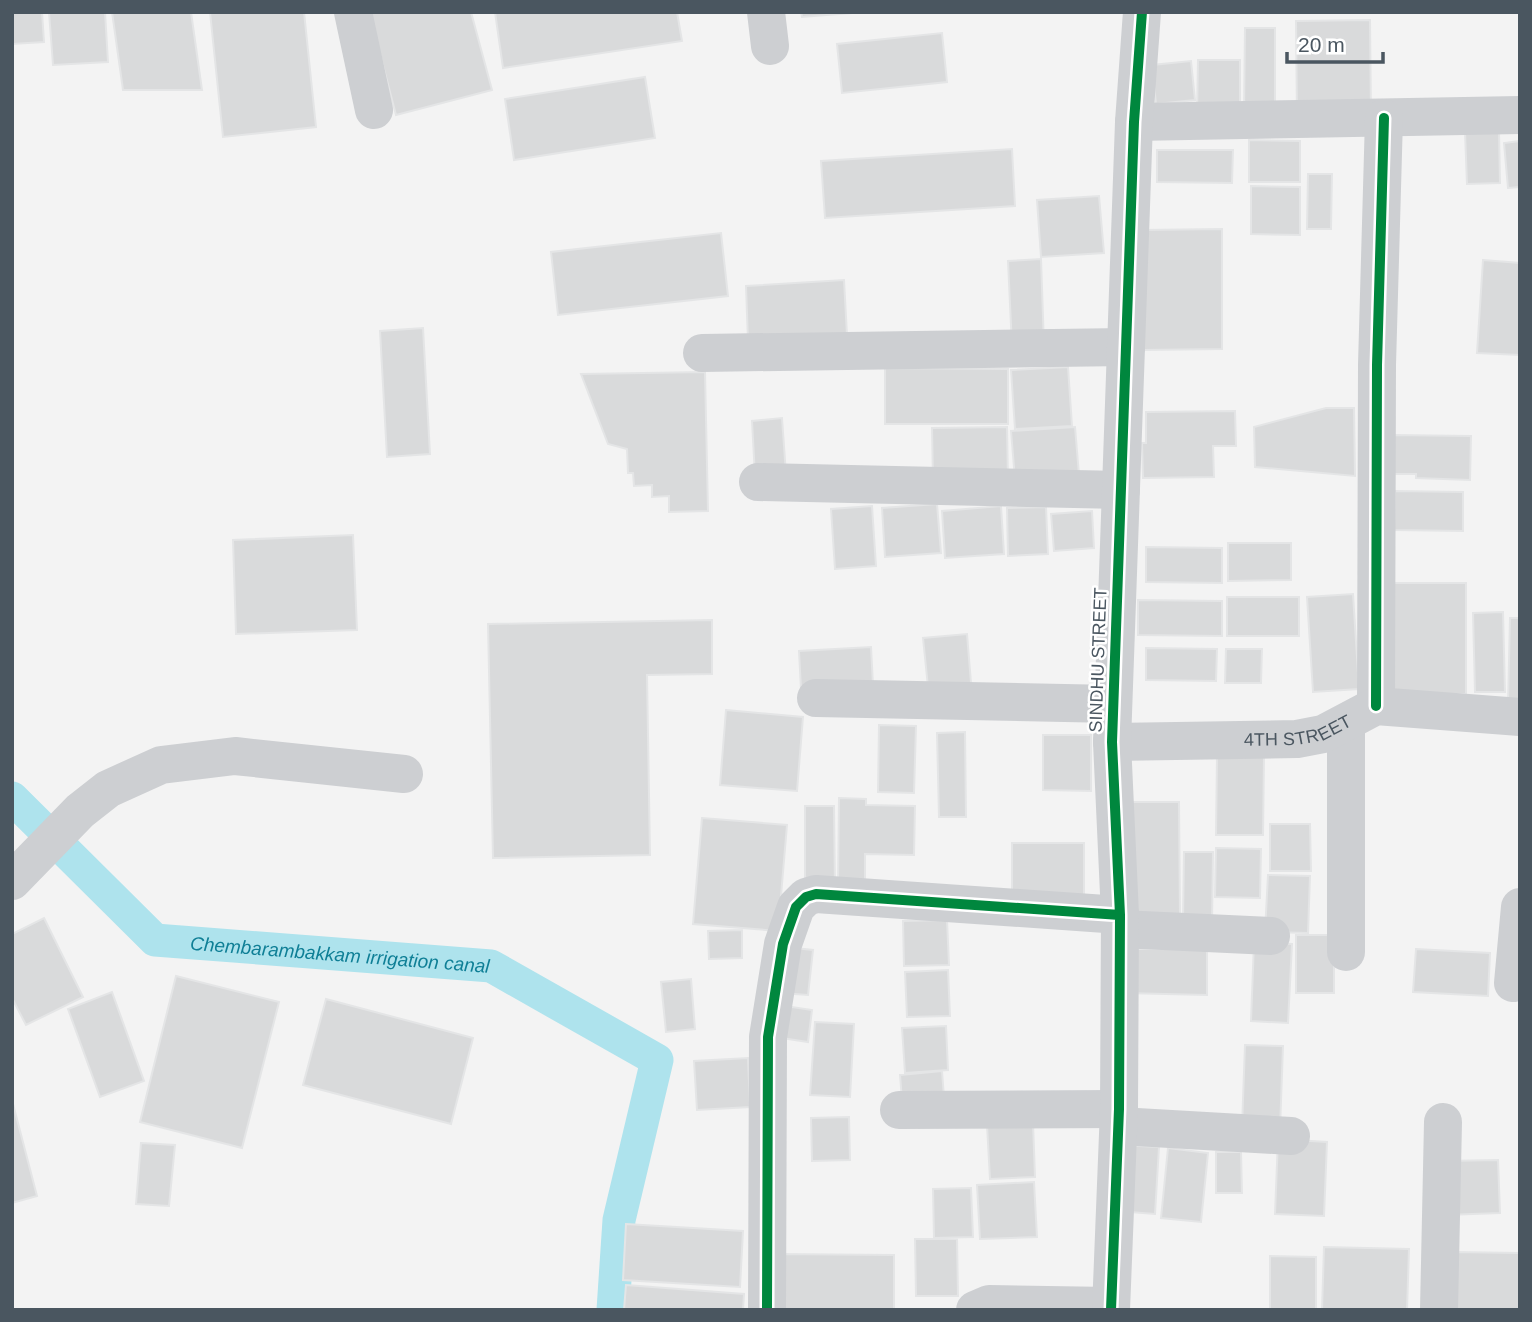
<svg xmlns="http://www.w3.org/2000/svg" width="1532" height="1322" viewBox="0 0 1532 1322" font-family="Arial,sans-serif">
  <style>
    .lines { fill: none; stroke-linecap: round; stroke-linejoin: round }
    .canal { stroke: #aee3ed; stroke-width: 33 }
    .building { fill: #d9dadb; stroke: #e4e5e6; stroke-width: 2 }
    .minor { stroke: #cdcfd2; stroke-width: 38 }
    .cycleway-casing { stroke: #fff; stroke-width: 15 }
    .cycleway { stroke: #00873e; stroke-width: 10 }
    .labels { text-anchor: middle; stroke-width: 5; stroke-linejoin: round; paint-order: stroke }
    .street-label { font-size: 18px; fill: #4a5660; stroke: #fff }
    .water-label { font-size: 19px; font-style: italic; fill: #0f7f96; stroke: #fff }
  </style>
  <rect width="100%" height="100%" fill="#f3f3f3"/>
  <g class="lines">
    <path class="canal" id="s1" d="M 12,798 L 155,940 L 491,966 L 657,1060 L 619,1220 L 613,1310"/>
  </g>
  <path class="building" d="M 12,12 L 42,12 L 44,42 L 12,44 Z
    M 49,12 L 105,12 L 108,62 L 53,65 Z
    M 112,12 L 191,12 L 202,90 L 123,90 Z
    M 210,12 L 304,12 L 316,127 L 223,137 Z
    M 369,12 L 471,12 L 492,90 L 396,115 Z
    M 495,12 L 677,12 L 682,41 L 503,68 Z
    M 801,12 L 865,12 L 802,17 Z
    M 1370,20 L 1371,117 L 1297,118 L 1296,21 Z
    M 1245,28 L 1275,28 L 1275,114 L 1244,113 Z
    M 942,33 L 947,82 L 842,93 L 837,44 Z
    M 1198,60 L 1240,60 L 1240,116 L 1197,116 Z
    M 1191,61 L 1195,100 L 1156,104 L 1152,65 Z
    M 645,77 L 655,138 L 514,160 L 505,99 Z
    M 1499,131 L 1500,183 L 1467,184 L 1465,132 Z
    M 1249,140 L 1300,141 L 1300,182 L 1249,182 Z
    M 1520,141 L 1520,187 L 1508,188 L 1504,143 Z
    M 1012,149 L 1015,206 L 825,218 L 821,161 Z
    M 1157,150 L 1233,150 L 1232,183 L 1157,182 Z
    M 1308,174 L 1332,174 L 1331,229 L 1307,229 Z
    M 1251,186 L 1300,187 L 1300,235 L 1251,234 Z
    M 1099,196 L 1104,253 L 1041,257 L 1037,200 Z
    M 1222,229 L 1222,349 L 1143,350 L 1142,230 Z
    M 721,233 L 728,296 L 558,315 L 551,252 Z
    M 1041,259 L 1044,346 L 1012,347 L 1008,261 Z
    M 1483,260 L 1520,263 L 1520,355 L 1477,353 Z
    M 844,280 L 847,335 L 748,341 L 746,286 Z
    M 423,328 L 430,454 L 387,457 L 380,331 Z
    M 1068,367 L 1072,426 L 1015,429 L 1011,370 Z
    M 885,368 L 1008,369 L 1008,424 L 885,424 Z
    M 705,372 L 708,511 L 669,512 L 669,496 L 652,497 L 652,485 L 634,486 L 633,473 L 628,473 L 627,449 L 608,444 L 581,374 Z
    M 1326,408 L 1354,408 L 1355,476 L 1255,467 L 1254,427 Z
    M 1235,411 L 1236,446 L 1213,446 L 1214,477 L 1143,478 L 1142,443 L 1146,443 L 1146,412 Z
    M 782,418 L 786,474 L 755,476 L 752,421 Z
    M 1007,427 L 1008,480 L 933,481 L 932,428 Z
    M 1075,427 L 1079,475 L 1015,479 L 1011,431 Z
    M 1392,435 L 1471,436 L 1470,480 L 1416,478 L 1416,474 L 1391,474 Z
    M 1395,491 L 1463,492 L 1463,531 L 1394,530 Z
    M 937,504 L 941,553 L 885,557 L 882,508 Z
    M 872,506 L 876,566 L 835,569 L 831,509 Z
    M 1001,506 L 1004,554 L 945,558 L 942,511 Z
    M 1046,507 L 1048,554 L 1008,556 L 1007,508 Z
    M 1092,511 L 1094,548 L 1054,551 L 1051,514 Z
    M 353,535 L 357,630 L 236,634 L 233,540 Z
    M 1228,543 L 1291,543 L 1291,580 L 1228,581 Z
    M 1146,547 L 1222,548 L 1222,583 L 1146,582 Z
    M 1386,583 L 1466,583 L 1466,694 L 1386,694 Z
    M 1353,594 L 1359,689 L 1313,692 L 1307,597 Z
    M 1227,597 L 1299,597 L 1299,636 L 1227,636 Z
    M 1138,600 L 1222,601 L 1222,636 L 1138,635 Z
    M 1503,612 L 1505,692 L 1475,692 L 1473,613 Z
    M 1510,618 L 1520,618 L 1520,705 L 1508,704 Z
    M 712,620 L 712,674 L 647,675 L 650,855 L 493,858 L 488,624 Z
    M 967,634 L 971,683 L 928,687 L 923,638 Z
    M 871,647 L 873,685 L 801,689 L 799,651 Z
    M 1146,648 L 1217,649 L 1216,681 L 1146,680 Z
    M 1226,649 L 1262,649 L 1261,683 L 1225,683 Z
    M 726,710 L 803,717 L 797,791 L 720,785 Z
    M 879,725 L 916,726 L 914,793 L 878,792 Z
    M 965,732 L 966,817 L 939,817 L 937,733 Z
    M 1043,735 L 1091,735 L 1091,791 L 1043,790 Z
    M 1217,756 L 1264,756 L 1263,835 L 1216,835 Z
    M 839,798 L 866,799 L 866,805 L 915,806 L 914,855 L 865,854 L 865,888 L 838,888 Z
    M 1131,802 L 1179,802 L 1180,917 L 1131,917 Z
    M 805,806 L 834,806 L 835,889 L 805,889 Z
    M 702,818 L 787,825 L 778,931 L 693,924 Z
    M 1270,824 L 1310,824 L 1311,871 L 1270,871 Z
    M 1012,843 L 1084,843 L 1084,902 L 1012,902 Z
    M 1216,848 L 1261,849 L 1260,898 L 1215,897 Z
    M 1184,852 L 1213,852 L 1212,922 L 1183,921 Z
    M 1268,875 L 1310,876 L 1308,933 L 1265,932 Z
    M 44,918 L 83,997 L 26,1025 L 12,998 L 12,934 Z
    M 947,920 L 949,965 L 904,966 L 903,921 Z
    M 742,930 L 742,958 L 709,959 L 708,931 Z
    M 1296,935 L 1334,935 L 1334,993 L 1296,993 Z
    M 1254,942 L 1292,944 L 1288,1023 L 1251,1021 Z
    M 785,947 L 813,950 L 808,995 L 781,993 Z
    M 1124,949 L 1207,949 L 1207,995 L 1124,993 Z
    M 1416,949 L 1490,953 L 1488,996 L 1413,992 Z
    M 948,970 L 950,1016 L 907,1017 L 905,972 Z
    M 176,976 L 279,1002 L 242,1148 L 140,1122 Z
    M 691,979 L 695,1029 L 666,1032 L 661,982 Z
    M 112,992 L 144,1081 L 100,1097 L 68,1009 Z
    M 326,999 L 473,1038 L 451,1124 L 303,1085 Z
    M 779,1005 L 812,1010 L 808,1042 L 775,1037 Z
    M 815,1022 L 854,1024 L 850,1097 L 810,1095 Z
    M 946,1026 L 948,1070 L 905,1073 L 902,1028 Z
    M 1245,1045 L 1283,1046 L 1280,1129 L 1242,1127 Z
    M 748,1058 L 750,1107 L 697,1110 L 694,1061 Z
    M 942,1071 L 944,1097 L 902,1100 L 900,1075 Z
    M 12,1100 L 37,1196 L 12,1203 Z
    M 849,1117 L 850,1160 L 812,1161 L 811,1118 Z
    M 1033,1123 L 1035,1177 L 990,1179 L 987,1125 Z
    M 1278,1139 L 1327,1142 L 1324,1216 L 1275,1214 Z
    M 141,1143 L 175,1145 L 169,1206 L 136,1204 Z
    M 1121,1145 L 1159,1147 L 1155,1214 L 1117,1211 Z
    M 1168,1148 L 1208,1153 L 1201,1222 L 1161,1218 Z
    M 1216,1152 L 1241,1152 L 1242,1193 L 1216,1193 Z
    M 1498,1160 L 1500,1213 L 1446,1215 L 1444,1161 Z
    M 1034,1182 L 1037,1237 L 980,1239 L 977,1185 Z
    M 971,1188 L 973,1237 L 934,1238 L 933,1189 Z
    M 626,1224 L 743,1231 L 740,1287 L 623,1280 Z
    M 915,1239 L 957,1239 L 958,1296 L 916,1296 Z
    M 1324,1247 L 1409,1249 L 1407,1310 L 1322,1310 Z
    M 1453,1252 L 1520,1253 L 1520,1310 L 1452,1310 Z
    M 775,1254 L 894,1255 L 894,1310 L 774,1310 Z
    M 1270,1256 L 1316,1257 L 1316,1310 L 1270,1310 Z
    M 626,1285 L 744,1294 L 743,1310 L 624,1310 Z"/>
  <g class="lines">
    <g class="minor">
      <path d="M 353,12 L 374,110"/>
      <path d="M 766,12 L 770,46"/>
      <path d="M 1134,122 L 1520,115"/>
      <path d="M 702,353 L 1126,347"/>
      <path d="M 758,482 L 1121,490"/>
      <path d="M 816,698 L 1113,704"/>
      <path d="M 1376,706 L 1377,365 L 1384,118"/>
      <path d="M 1346,723 L 1346,952"/>
      <path id="s2" d="M 1112,742 L 1297,739 L 1323,734 L 1376,706 L 1520,717"/>
      <path d="M 12,881 L 80,811 L 108,789 L 161,765 L 235,756 L 404,774"/>
      <path d="M 1120,929 L 1271,936"/>
      <path d="M 1513,983 L 1520,907"/>
      <path d="M 899,1110 L 1119,1109"/>
      <path d="M 1119,1126 L 1291,1136"/>
      <path d="M 767,1310 L 768,1037 L 783,944 L 796,907 L 806,897 L 816,894 L 1120,915"/>
      <path d="M 975,1310 L 989,1304 L 1111,1306"/>
      <path d="M 1111,1310 L 1119,1109 L 1120,915 L 1112,742 L 1134,122 L 1142,12"/>
      <path d="M 1439,1310 L 1443,1122"/>
    </g>
    <defs>
      <path id="cycleway" d="M 1376,706 L 1377,365 L 1384,118
        M 767,1310 L 768,1037 L 783,944 L 796,907 L 806,897 L 816,894 L 1120,915
        M 1111,1310 L 1119,1109 L 1120,915 L 1112,742 L 1134,122 L 1142,12"/>
    </defs>
    <use href="#cycleway" class="cycleway-casing"/>
    <use href="#cycleway" class="cycleway"/>
  </g>
  <g class="labels">
    <g class="street-label">
      <text transform="translate(1098 660) rotate(-88)" y="6">SINDHU STREET</text>
      <text dy="6" stroke="none"><textPath href="#s2" startOffset="187">4TH STREET</textPath></text>
    </g>
    <g class="water-label">
      <text dy="7" stroke="none"><textPath href="#s1" startOffset="387">Chembarambakkam irrigation canal</textPath></text>
    </g>
  </g>
  <rect width="1532" height="1322" fill="none" stroke="#4a5660" stroke-width="28"/>
  <path d="M1287 52v10h96v-10" fill="none" stroke="#4a5660" stroke-width="3.5"/>
  <text x="1298" y="52" font-size="21" fill="#4a5660" stroke="#ffffff" stroke-width="5" paint-order="stroke">20 m</text>
</svg>
